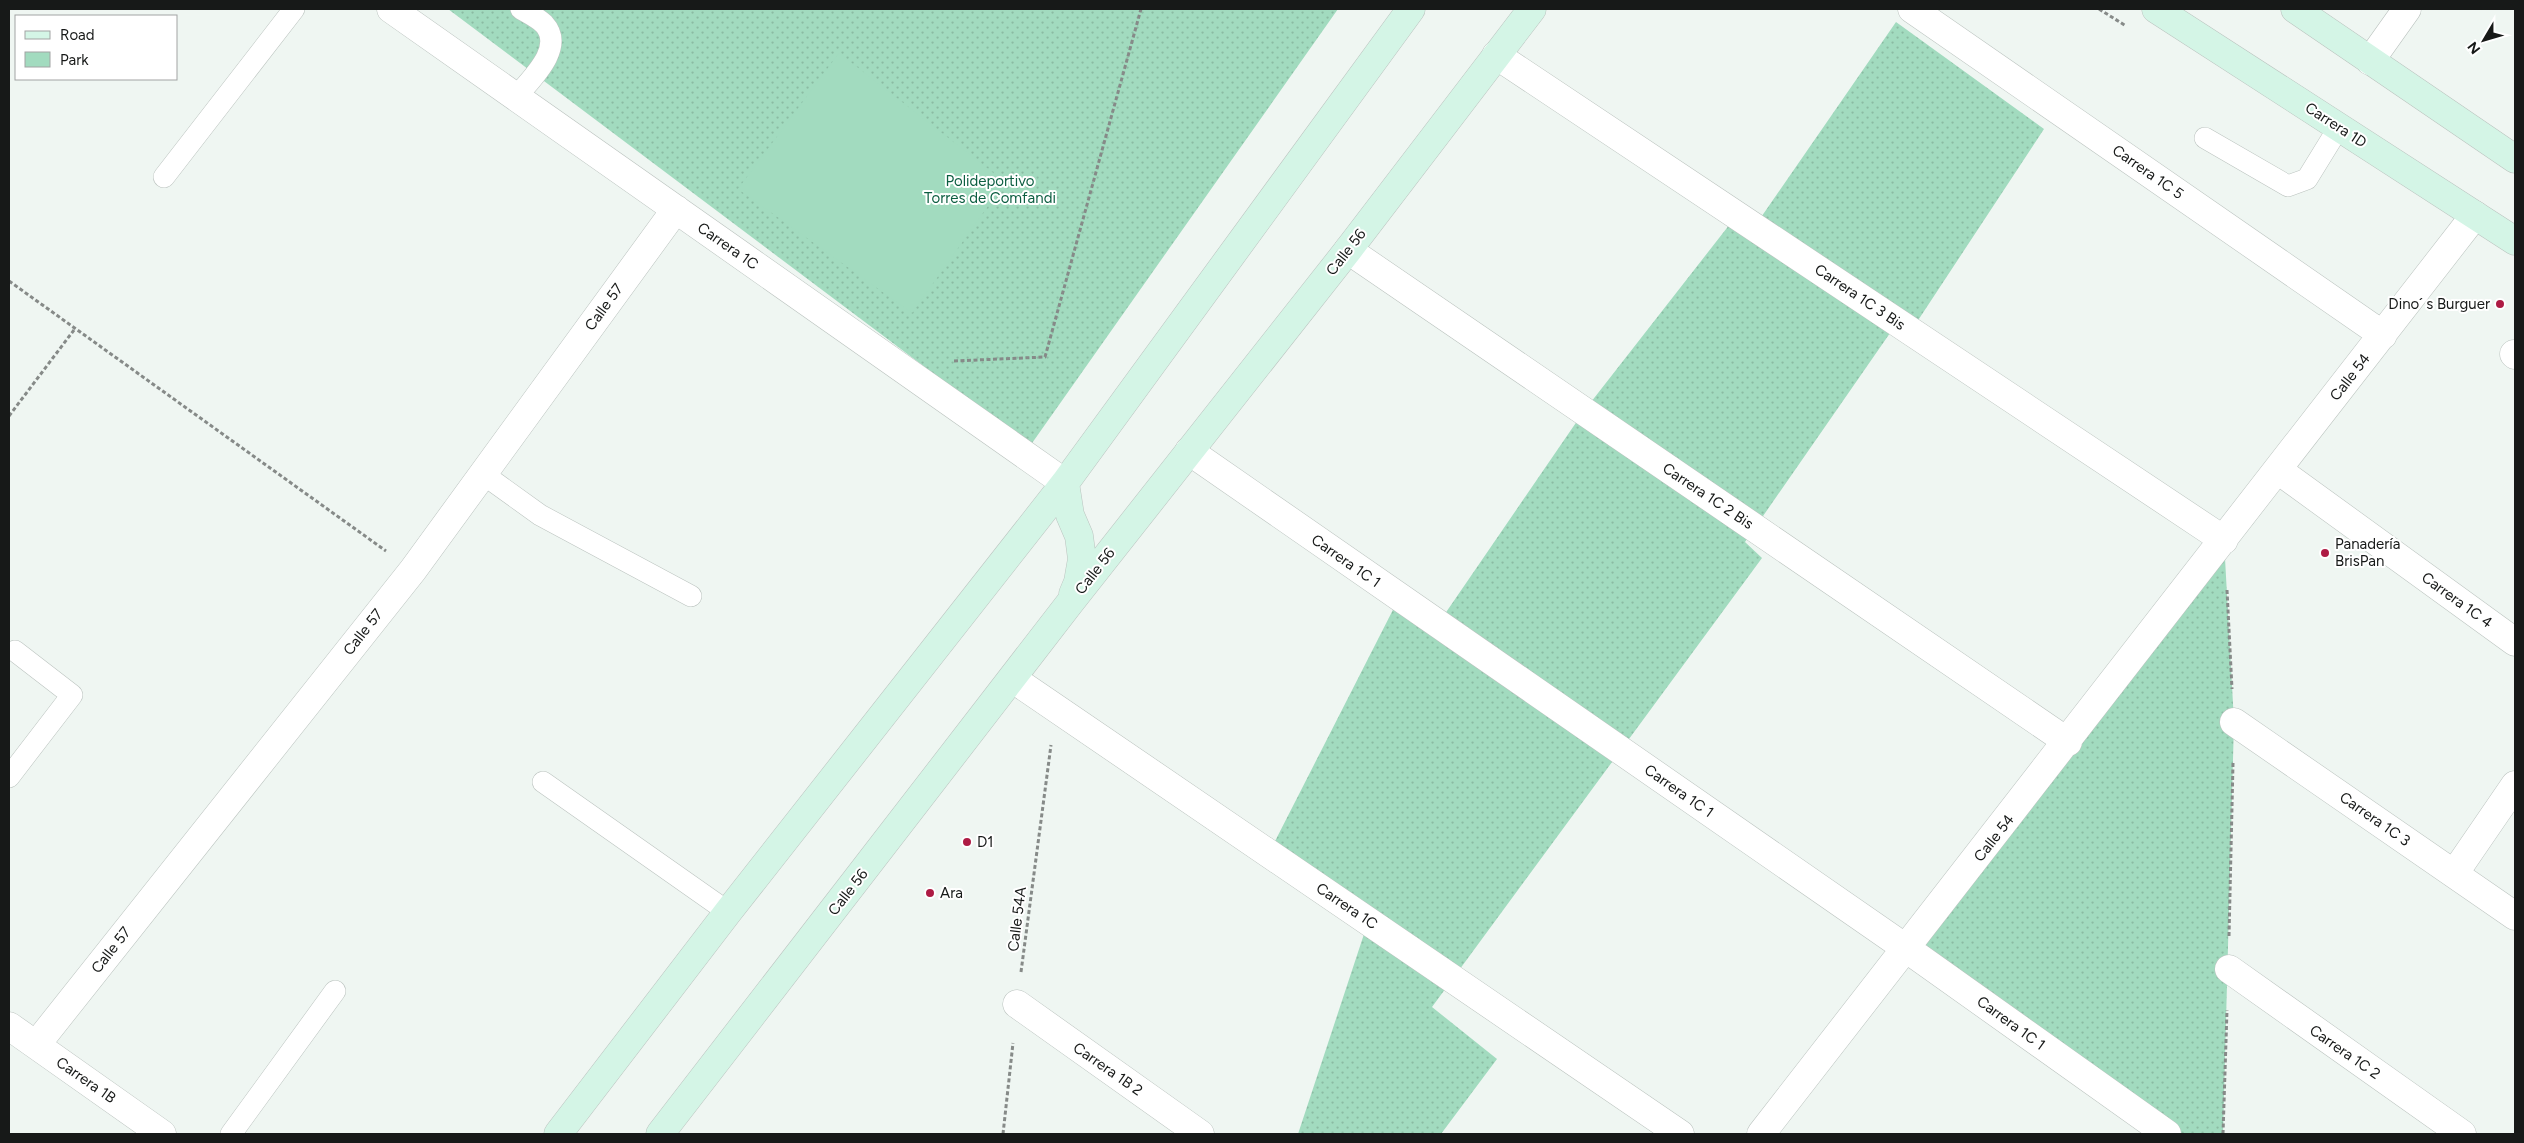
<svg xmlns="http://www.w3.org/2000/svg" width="2524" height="1143" viewBox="0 0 2524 1143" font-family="Figtree,sans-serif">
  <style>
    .green { fill: url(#green-dots) }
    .pitch { fill: #a2dbbf }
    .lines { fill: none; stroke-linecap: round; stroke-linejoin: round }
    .lane-casing { stroke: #bbc3bf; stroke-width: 22 }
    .street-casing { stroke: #bbc3bf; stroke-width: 29 }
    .secondary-casing { stroke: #bbc3bf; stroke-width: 29 }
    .path { stroke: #868a88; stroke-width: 3; stroke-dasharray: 4 2.5; stroke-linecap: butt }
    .lane { stroke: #fff; stroke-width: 21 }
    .street { stroke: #fff; stroke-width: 28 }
    .secondary { stroke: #d4f5e6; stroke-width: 28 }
    .poi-dot { fill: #ae1b44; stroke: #fff; stroke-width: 2 }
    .labels { text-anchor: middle; stroke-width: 4; stroke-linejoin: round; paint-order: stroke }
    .street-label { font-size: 15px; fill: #171918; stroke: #fff }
    .park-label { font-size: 15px; fill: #0c5e41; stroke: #fff }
    .poi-label { font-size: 15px; fill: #171918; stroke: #fff; text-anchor: start }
  </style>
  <defs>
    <pattern id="green-dots" width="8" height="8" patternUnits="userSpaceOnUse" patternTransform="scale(1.25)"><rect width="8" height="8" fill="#a2dbbf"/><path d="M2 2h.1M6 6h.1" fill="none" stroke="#8bbba3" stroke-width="1.8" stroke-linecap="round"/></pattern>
  </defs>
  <rect width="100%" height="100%" fill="#eff6f2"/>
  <path class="green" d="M 448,9 L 1338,9 L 1030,446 Z
    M 1896,22 L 2044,129 L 1911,331 L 1897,323 L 1745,542 L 1762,558 L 1432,1007 L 1497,1059 L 1441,1134 L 1298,1134 L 1366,928 L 1269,853 L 1399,598 L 1438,624 L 1584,411 L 1737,215 L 1755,226 Z
    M 2224,540 L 2234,722 L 2223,1134 L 2167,1134 L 1907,949 Z"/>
  <path class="pitch" d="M 839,53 L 1005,182 L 912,313 L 738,189 Z"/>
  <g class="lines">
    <defs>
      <path id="lane" d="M 516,97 C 530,80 566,48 544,24 C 538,18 528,13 521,9
        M 2205,138 L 2288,186 L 2307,179 L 2339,127
        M 164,177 L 294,9
        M 483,474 L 540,515 L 691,596
        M 9,777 L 72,695 L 15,651
        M 543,782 L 728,912
        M 231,1134 L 335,991"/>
      <path id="street" d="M 391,9 L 1065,483
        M 1912,9 L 2383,335
        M 1496,55 L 2224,540
        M 2370,61 L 2407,9
        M 1348,250 L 2068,742
        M 2514,354 L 2515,355
        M 1189,451 L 1907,949 L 2167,1134
        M 2278,470 L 2515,642
        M 1013,679 L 1680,1134
        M 2234,722 L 2515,916
        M 2454,874 L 2515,785
        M 2229,969 L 2462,1134
        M 1017,1004 L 1200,1134
        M 9,1026 L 162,1134
        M 36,1045 L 413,570 L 676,209
        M 1761,1134 L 2475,215"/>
      <path id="secondary" d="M 2156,9 L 2515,241
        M 2295,9 L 2515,159
        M 1065,483 L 1070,515 L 1079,536 L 1082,559 L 1078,582 L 1073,594
        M 558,1134 L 728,912 L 1065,483 L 1411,9
        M 660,1134 L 1069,604 L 1348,250 L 1532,9"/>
    </defs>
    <use href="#lane" class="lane-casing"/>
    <use href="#street" class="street-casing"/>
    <use href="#secondary" class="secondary-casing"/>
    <path class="path" d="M 2099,9 L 2126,26
      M 9,281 L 386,551
      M 954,361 L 1045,357 L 1141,9
      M 9,416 L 74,330
      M 2227,590 L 2232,689
      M 2229,936 L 2233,763
      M 1021,972 L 1051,745
      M 1003,1134 L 1013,1043
      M 2223,1134 L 2227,1010"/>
    <use href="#lane" class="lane"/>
    <use href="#street" class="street"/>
    <use href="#secondary" class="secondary"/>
  </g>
  <g class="poi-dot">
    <circle cx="2500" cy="304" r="5"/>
    <circle cx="2325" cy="553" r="5"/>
    <circle cx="967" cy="842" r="5"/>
    <circle cx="930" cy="893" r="5"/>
  </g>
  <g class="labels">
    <g class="street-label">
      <text transform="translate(2336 125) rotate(33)" y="5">Carrera 1D</text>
      <text transform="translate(2148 172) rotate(35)" y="5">Carrera 1C 5</text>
      <text transform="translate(728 246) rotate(35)" y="5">Carrera 1C</text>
      <text transform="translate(1346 252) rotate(-52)" y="5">Calle 56</text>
      <text transform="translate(1860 297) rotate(34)" y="5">Carrera 1C 3 Bis</text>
      <text transform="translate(604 307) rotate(-54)" y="5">Calle 57</text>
      <text transform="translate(2350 377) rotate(-52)" y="5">Calle 54</text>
      <text transform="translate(1708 496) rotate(34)" y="5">Carrera 1C 2 Bis</text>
      <text transform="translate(1346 561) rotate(35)" y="5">Carrera 1C 1</text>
      <text transform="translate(1095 571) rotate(-52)" y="5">Calle 56</text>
      <text transform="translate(2457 600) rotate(36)" y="5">Carrera 1C 4</text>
      <text transform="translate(363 632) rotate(-52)" y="5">Calle 57</text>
      <text transform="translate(1679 791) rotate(35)" y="5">Carrera 1C 1</text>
      <text transform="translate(2375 819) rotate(35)" y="5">Carrera 1C 3</text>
      <text transform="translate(1994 838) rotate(-52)" y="5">Calle 54</text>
      <text transform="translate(848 892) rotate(-52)" y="5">Calle 56</text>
      <text transform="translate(1347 906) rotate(34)" y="5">Carrera 1C</text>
      <text transform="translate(1017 919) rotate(-83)" y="5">Calle 54A</text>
      <text transform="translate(111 950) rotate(-52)" y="5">Calle 57</text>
      <text transform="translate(2011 1023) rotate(36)" y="5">Carrera 1C 1</text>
      <text transform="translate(2345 1052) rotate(35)" y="5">Carrera 1C 2</text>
      <text transform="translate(1108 1069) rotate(35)" y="5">Carrera 1B 2</text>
      <text transform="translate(86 1080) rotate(35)" y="5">Carrera 1B</text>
    </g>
    <g class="park-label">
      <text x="990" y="186">Polideportivo<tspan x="990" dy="17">Torres de Comfandi</tspan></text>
    </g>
    <g class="poi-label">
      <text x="2490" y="309" text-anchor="end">Dino´ s Burguer</text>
      <text x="2335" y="549">Panadería<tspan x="2335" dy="17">BrisPan</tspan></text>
      <text x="977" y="847">D1</text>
      <text x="940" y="898">Ara</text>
    </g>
  </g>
  <rect width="2524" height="1143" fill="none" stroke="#171918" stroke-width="20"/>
  <rect x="15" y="15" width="162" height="65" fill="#ffffff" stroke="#a2a3a3"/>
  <rect x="25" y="31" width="25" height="8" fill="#d4f5e6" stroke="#a2a3a3"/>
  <text x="60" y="40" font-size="15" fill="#171918">Road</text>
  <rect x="25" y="52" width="25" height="15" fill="#a2dbbf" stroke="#a2a3a3"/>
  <text x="60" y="65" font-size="15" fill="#171918">Park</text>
  <g transform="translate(2484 40) rotate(232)" stroke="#ffffff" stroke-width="4" paint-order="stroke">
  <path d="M0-4L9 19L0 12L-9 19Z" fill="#171918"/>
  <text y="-8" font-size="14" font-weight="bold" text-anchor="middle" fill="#171918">N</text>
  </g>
</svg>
